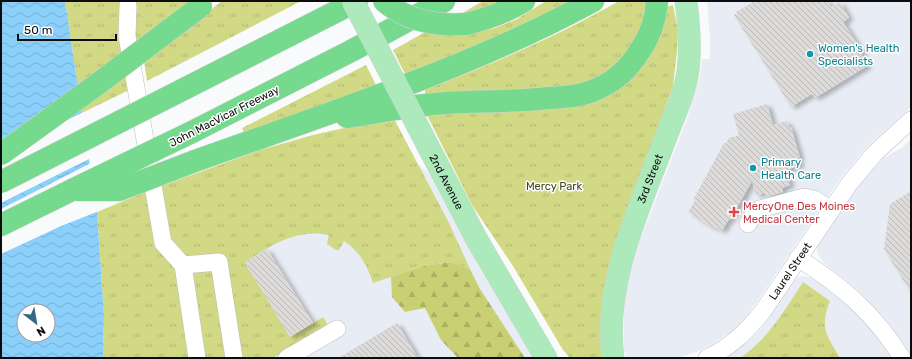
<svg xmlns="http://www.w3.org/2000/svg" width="912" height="359" viewBox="0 0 912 359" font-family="Rubik,sans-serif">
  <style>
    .built { fill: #e8ecf4 }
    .grass { fill: url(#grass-tufts) }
    .forest { fill: url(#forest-firs) }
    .water { fill: url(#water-waves); fill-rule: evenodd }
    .pier { fill: #f9fafc }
    .building { fill: url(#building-back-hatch); filter: url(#shadow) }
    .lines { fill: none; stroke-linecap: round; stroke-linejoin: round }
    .minor-casing { stroke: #bdbec0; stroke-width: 18 }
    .major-casing { stroke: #d3d3d3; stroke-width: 23 }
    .highway-casing { stroke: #d3d3d3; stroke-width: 23 }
    .minor { stroke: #fff; stroke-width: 17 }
    .major { stroke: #ace9bb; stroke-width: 22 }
    .highway { stroke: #75da8e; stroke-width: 22 }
    .major-bridge-casing { stroke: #d3d3d3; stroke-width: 23; stroke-linecap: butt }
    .highway-bridge-casing { stroke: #d3d3d3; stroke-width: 23; stroke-linecap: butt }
    .major-bridge { stroke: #ace9bb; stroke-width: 22 }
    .highway-bridge { stroke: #75da8e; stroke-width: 22 }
    .culture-dot { fill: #0f9aa8; stroke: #fff; stroke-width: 1.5 }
    .health-dot { fill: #e0444e; stroke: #fff; stroke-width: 1.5 }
    .labels { text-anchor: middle; stroke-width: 3; stroke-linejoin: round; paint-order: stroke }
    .culture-label { font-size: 11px; fill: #0d838f; stroke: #fff; text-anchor: start }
    .street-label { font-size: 11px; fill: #0c0c0d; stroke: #fff }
    .park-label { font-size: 11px; fill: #43461f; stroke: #fff }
    .health-label { font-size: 11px; fill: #be3a42; stroke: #fff; text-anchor: start }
  </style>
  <defs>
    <pattern id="grass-tufts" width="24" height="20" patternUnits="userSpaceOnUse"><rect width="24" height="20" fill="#d2d985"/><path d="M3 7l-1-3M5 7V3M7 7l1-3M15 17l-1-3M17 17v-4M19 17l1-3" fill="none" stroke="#b3b972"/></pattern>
    <pattern id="forest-firs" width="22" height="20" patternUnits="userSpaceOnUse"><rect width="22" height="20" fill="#c9d074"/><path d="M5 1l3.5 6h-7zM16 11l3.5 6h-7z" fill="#abb163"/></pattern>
    <pattern id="water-waves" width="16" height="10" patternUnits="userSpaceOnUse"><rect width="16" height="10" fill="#8ad0fb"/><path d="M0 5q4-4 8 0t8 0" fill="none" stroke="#76b1d6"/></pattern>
    <pattern id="building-back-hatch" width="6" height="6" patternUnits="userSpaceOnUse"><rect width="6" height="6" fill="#dcdbda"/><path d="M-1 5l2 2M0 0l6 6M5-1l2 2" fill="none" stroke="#bcbbba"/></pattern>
    <filter id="shadow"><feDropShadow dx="4.5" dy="2.5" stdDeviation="2" flood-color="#0004"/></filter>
  </defs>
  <rect width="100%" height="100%" fill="#f9fafc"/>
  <path class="built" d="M 707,1 L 911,1 L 911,107 L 868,146 L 840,179 L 757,302 L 742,322 L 732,331 L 711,345 L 699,351 L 678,358 L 627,358 L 624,351 L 624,307 L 627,285 L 632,265 L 638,245 L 687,119 L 700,77 L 702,59 L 710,59 L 710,38 Z
    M 911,139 L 911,355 L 895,331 L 883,316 L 858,290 L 823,262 L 818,255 L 817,250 L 817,245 L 853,193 L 873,169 L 882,159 L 903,147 Z
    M 416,163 L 428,172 L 479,267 L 533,358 L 239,358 L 229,203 Z
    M 804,276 L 815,279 L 829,290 L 854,311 L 875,335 L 891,358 L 726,358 L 750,340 L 762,328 L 794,281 L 797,278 Z"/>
  <path class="grass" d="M 65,1 L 195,1 L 78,88 Z
    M 222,1 L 301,1 L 147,81 L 144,61 Z
    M 483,1 L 504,1 L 495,6 L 457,16 Z
    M 546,1 L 571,1 C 517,27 462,53 405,74 L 393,50 L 427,31 L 480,31 L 495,28 L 517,19 Z
    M 619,1 L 648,1 L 636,43 L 608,73 L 577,87 L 425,96 L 425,90 C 490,65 558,36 619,1 Z
    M 673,5 L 678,31 L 677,51 L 673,86 L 631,203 L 603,358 L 570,358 L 563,350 L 513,266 L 472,205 L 426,113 L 596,99 L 666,7 Z
    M 366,65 L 376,85 L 244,133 L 242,128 Z
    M 126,75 L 129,90 L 82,113 L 81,108 Z
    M 393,117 L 448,221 L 470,269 L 451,262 L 424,266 L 373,283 C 367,265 360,252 344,241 L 339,250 L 336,250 L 327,244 L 329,235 C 298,228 269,245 245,263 L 290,337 L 323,317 L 328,325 L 273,358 L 103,358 L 104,316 L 97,212 L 145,192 L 260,150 L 313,135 Z
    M 803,282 L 830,301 C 819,328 827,335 840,358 L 740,358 C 769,338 784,311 803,282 Z"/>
  <path class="forest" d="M 451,262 L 470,269 L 480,289 L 525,358 L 458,358 L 441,340 L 425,308 L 405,312 L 392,297 L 391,277 L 424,266 Z"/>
  <path class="water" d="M 1,1 L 65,1 L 97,212 L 104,316 L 103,358 L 1,358 ZM 24,311 L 48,311 L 48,335 L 24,335 Z"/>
  <path class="pier" d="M 84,112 L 91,158 L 1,203 L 1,144 L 67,118 L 67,120 Z
    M 91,163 L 99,211 L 59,227 L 1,254 L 1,209 Z"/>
  <path class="building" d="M 755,1 L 828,1 L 831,7 L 840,2 L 849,18 L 843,22 L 863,53 L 861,54 L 867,66 L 815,98 L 812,94 L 791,107 L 734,15 L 737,13 L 736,12 Z
    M 767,104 L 773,125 L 787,121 L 789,128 L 791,127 L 800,158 L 798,158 L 800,165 L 786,170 L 790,185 L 782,188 L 783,192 L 766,197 L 765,193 L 756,195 L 752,181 L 730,220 L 729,219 L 722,231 L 715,227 L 714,228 L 695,217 L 696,216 L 688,212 L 695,201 L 693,200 L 724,143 L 726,143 L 729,138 L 739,135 L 733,114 Z
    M 911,191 L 911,293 L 884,249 L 890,204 Z
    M 267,249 L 313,323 L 290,337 L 245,262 Z
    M 397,323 L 418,358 L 338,358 Z"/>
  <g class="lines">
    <defs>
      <g id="minor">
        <path d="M 128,6 L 127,36 L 163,243 L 183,265"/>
        <path d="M 748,224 L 755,212 L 760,209 L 804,197 L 814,199 L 831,210"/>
        <path d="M 798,258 C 841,285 875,314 902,358"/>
        <path d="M 197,358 L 183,265 L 219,262 L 234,358"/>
        <path d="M 287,358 L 337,329"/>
        <path id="s1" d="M 707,358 C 731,347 747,331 763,311 L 849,184 L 875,153 L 911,120"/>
      </g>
      <g id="major">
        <path id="s2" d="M 429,148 L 477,240 L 546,358"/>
        <path id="s3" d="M 613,358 C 603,281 640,207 666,137 C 674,116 685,93 688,71 C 691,47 689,24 686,1"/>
      </g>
      <path id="highway" d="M 466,24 C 487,19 506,12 524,1
        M 186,88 L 357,1
        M 347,117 C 380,112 412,105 446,103 C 480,101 515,102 549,98 C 566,97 584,96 599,88 C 617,80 629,68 639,52 C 649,38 656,19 657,1
        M 192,132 L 351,51 L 444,1
        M 195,161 C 329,113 468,69 593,1
        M 1,225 L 72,190"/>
    </defs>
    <use href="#minor" class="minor-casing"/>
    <use href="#major" class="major-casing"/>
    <use href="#highway" class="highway-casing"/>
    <use href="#minor" class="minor"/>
    <use href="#major" class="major"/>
    <use href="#highway" class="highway"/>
    <defs>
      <path id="major-bridge" d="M 353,1 L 429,148"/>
      <path id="highway-bridge" d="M 384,1 C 407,21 437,26 466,24
        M 1,154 L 95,86 L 201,6
        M 1,182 L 186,88
        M 72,190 L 192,132
        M 77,190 L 119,190 L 195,161"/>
    </defs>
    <use href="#major-bridge" class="major-bridge-casing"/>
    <use href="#highway-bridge" class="highway-bridge-casing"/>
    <use href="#major-bridge" class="major-bridge"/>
    <use href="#highway-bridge" class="highway-bridge"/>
  </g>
  <g class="culture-dot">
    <circle cx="810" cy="54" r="4"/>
    <circle cx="753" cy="168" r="4"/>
  </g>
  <path class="health-dot" d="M732 206h4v4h4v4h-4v4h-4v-4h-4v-4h4z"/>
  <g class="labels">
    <g class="culture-label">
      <text x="818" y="52">Women's Health<tspan x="818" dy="13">Specialists</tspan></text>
      <text x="761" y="166">Primary<tspan x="761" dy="13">Health Care</tspan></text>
    </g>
    <g class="street-label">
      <text transform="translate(224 116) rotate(-27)" y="4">John MacVicar Freeway</text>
      <text dy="4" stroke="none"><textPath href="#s3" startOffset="185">3rd Street</textPath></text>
      <text dy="4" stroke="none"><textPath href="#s2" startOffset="38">2nd Avenue</textPath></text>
      <text dy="4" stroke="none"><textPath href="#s1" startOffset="122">Laurel Street</textPath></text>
    </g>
    <g class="park-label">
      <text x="554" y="190">Mercy Park</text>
    </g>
    <g class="health-label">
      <text x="743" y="210">MercyOne Des Moines<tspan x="743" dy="13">Medical Center</tspan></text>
    </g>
  </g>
  <rect width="912" height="359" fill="none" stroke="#0c0c0d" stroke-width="4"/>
  <g transform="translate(36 323) rotate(149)"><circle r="19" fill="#ffffff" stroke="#9e9e9e"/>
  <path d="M0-3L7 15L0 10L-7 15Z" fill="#356986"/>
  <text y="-6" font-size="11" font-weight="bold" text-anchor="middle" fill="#0c0c0d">N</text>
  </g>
  <path d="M18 34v6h98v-6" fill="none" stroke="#0c0c0d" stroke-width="2"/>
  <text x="24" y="34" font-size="12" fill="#0c0c0d" stroke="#ffffff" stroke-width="3" paint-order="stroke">50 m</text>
</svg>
